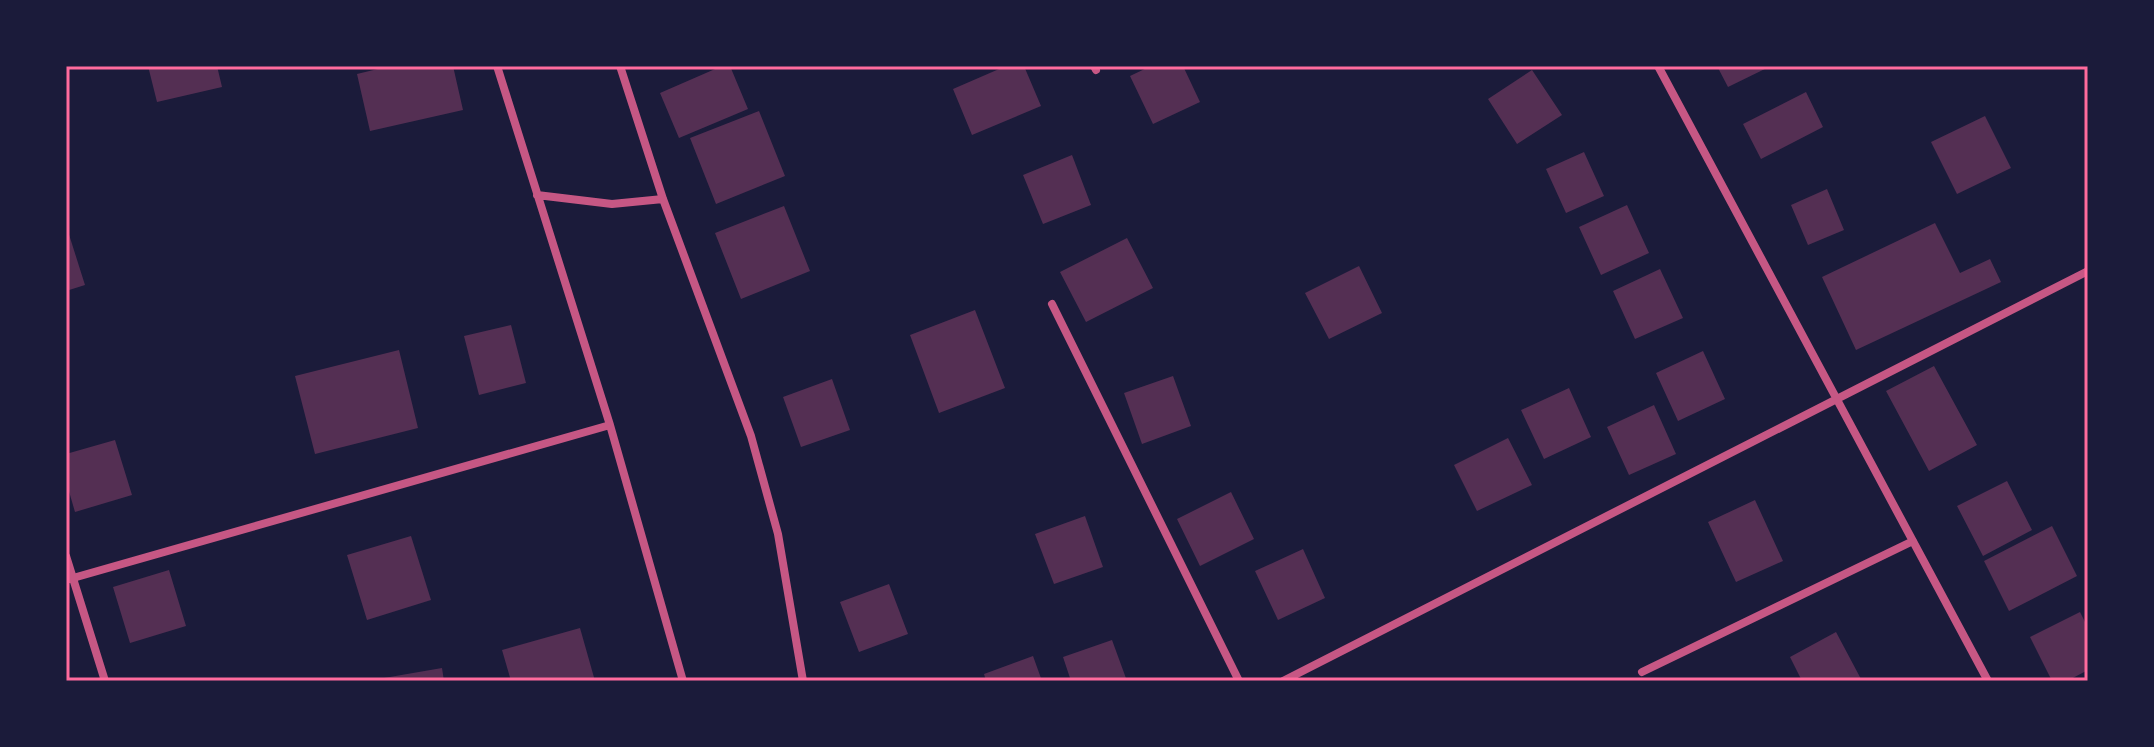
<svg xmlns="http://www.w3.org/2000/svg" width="2154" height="747" viewBox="0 0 2154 747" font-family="'Playfair Display',serif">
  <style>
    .building { fill: #542f53 }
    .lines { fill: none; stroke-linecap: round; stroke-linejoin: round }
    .minor { stroke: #c65784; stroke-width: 8 }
    .neatline { fill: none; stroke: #ff6b9d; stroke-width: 3 }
  </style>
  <rect width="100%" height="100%" fill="#1b1b3a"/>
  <path class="building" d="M 148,66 L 217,66 L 222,87 L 157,102 Z
    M 390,66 L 453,66 L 463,110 L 370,131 L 357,74 Z
    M 722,66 L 730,66 L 748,109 L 679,138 L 660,93 Z
    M 1006,66 L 1024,66 L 1041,106 L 972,135 L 953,89 Z
    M 1151,66 L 1183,66 L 1200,102 L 1153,124 L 1130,76 Z
    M 1717,66 L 1771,66 L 1728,87 Z
    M 1532,70 L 1562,115 L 1517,144 L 1488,99 Z
    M 1806,92 L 1823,127 L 1761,159 L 1743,124 Z
    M 759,111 L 785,176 L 716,204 L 690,138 Z
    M 1985,116 L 2011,168 L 1957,194 L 1931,142 Z
    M 1584,152 L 1604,196 L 1566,213 L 1546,169 Z
    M 1072,155 L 1091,205 L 1043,224 L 1023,175 Z
    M 1827,189 L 1844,230 L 1808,245 L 1791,205 Z
    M 1627,205 L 1649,253 L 1601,275 L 1579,227 Z
    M 784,206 L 810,271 L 741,299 L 715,233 Z
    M 1935,223 L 1960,273 L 1990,259 L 2001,282 L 1856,350 L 1822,277 Z
    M 66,225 L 85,285 L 66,291 Z
    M 1127,238 L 1153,288 L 1086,322 L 1060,272 Z
    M 1359,266 L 1382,313 L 1329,339 L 1305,293 Z
    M 1660,269 L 1683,318 L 1635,339 L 1613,291 Z
    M 975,310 L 1005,388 L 939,413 L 910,335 Z
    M 511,325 L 526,383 L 479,395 L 464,336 Z
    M 399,350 L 418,428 L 315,454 L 295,376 Z
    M 1703,351 L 1725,399 L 1678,421 L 1656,373 Z
    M 1934,366 L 1977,445 L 1929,471 L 1886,391 Z
    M 1173,376 L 1191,426 L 1142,444 L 1124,393 Z
    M 832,379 L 850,430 L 801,447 L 783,397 Z
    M 1569,388 L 1591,437 L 1544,459 L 1521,410 Z
    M 1654,405 L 1676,454 L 1629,475 L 1607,427 Z
    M 1508,438 L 1532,485 L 1477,511 L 1454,465 Z
    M 115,440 L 132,495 L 75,512 L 66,481 L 66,454 Z
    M 2007,481 L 2032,530 L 1983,556 L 1957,506 Z
    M 1231,492 L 1254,539 L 1200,566 L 1177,519 Z
    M 1755,500 L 1783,561 L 1736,582 L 1708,522 Z
    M 1085,516 L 1103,567 L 1054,584 L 1035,534 Z
    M 2052,526 L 2077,576 L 2009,611 L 1984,561 Z
    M 411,536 L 431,600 L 367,620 L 347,555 Z
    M 1303,549 L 1325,598 L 1278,620 L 1255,571 Z
    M 169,570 L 186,626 L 130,643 L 113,587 Z
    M 889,584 L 908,634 L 859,652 L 840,602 Z
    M 2080,612 L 2088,628 L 2088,670 L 2067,681 L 2052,681 L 2030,637 Z
    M 580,628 L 595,681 L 511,681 L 502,650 Z
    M 1836,632 L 1861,679 L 1802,681 L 1790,657 Z
    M 1112,640 L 1127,681 L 1071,681 L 1063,657 Z
    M 1033,656 L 1042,681 L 986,681 L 984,674 Z
    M 442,668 L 444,681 L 384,681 L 384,678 Z"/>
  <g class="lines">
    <path class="minor" d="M 497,66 L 610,425 L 683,681
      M 620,66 L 663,199 L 751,436 L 778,534 L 803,681
      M 1094,66 L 1096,70
      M 1658,66 L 1988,681
      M 537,195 L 612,204 L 663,199
      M 1052,304 L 1239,681
      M 66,556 L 105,681
      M 66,580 L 610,425
      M 1642,672 L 1913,541
      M 1283,681 L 2088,271"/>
  </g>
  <rect width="2154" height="747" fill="none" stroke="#1b1b3a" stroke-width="136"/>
  <rect x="68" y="68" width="2018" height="611" class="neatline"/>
</svg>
